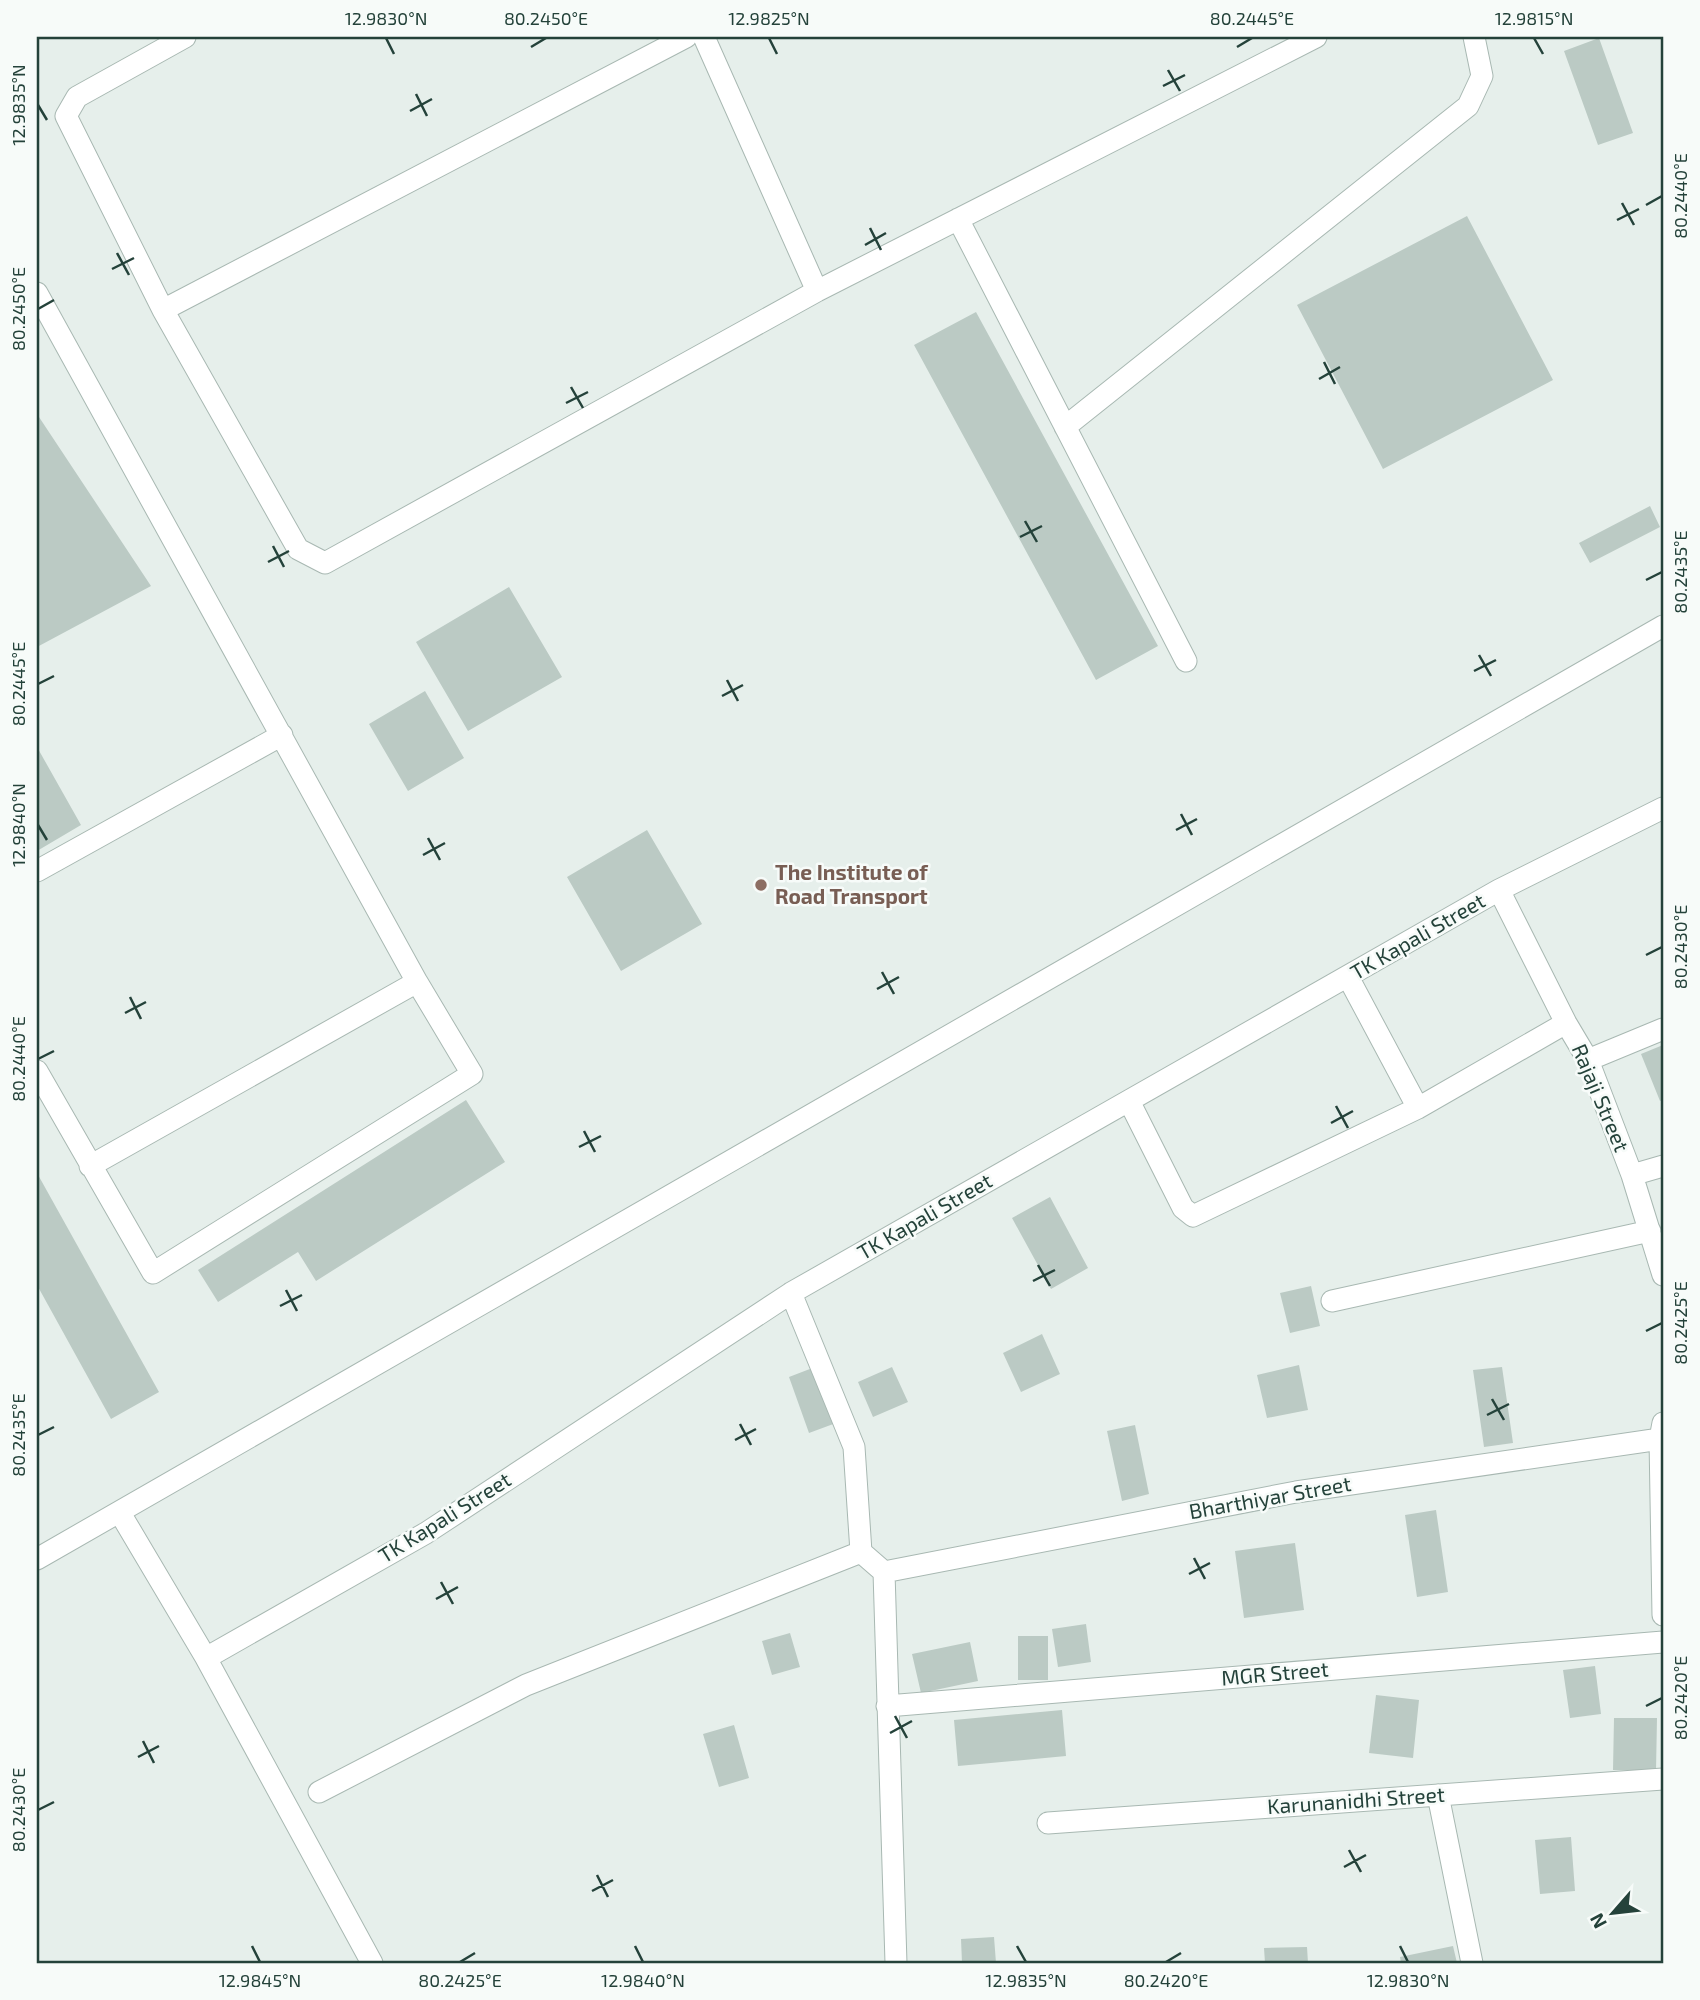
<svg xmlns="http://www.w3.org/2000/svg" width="1700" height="2000" viewBox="0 0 1700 2000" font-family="'Exo 2',sans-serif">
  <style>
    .building { fill: #bbcac4 }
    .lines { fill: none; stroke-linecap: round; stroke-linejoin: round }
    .service-casing { stroke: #a8b8b2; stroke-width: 23 }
    .minor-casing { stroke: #a8b8b2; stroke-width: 23 }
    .tertiary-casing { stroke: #a8b8b2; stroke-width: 23 }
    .service { stroke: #fff; stroke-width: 21 }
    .minor { stroke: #fff; stroke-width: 21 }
    .tertiary { stroke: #fff; stroke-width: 21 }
    .ticks { fill: none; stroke: #24423a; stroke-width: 2.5 }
    .education-dot { fill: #8d6e63; stroke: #f7fbf9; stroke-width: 2.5 }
    .labels { text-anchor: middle; stroke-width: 5; stroke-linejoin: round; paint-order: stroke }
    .education-label { font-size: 21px; font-weight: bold; fill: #785e54; stroke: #f7fbf9; text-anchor: start }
    .street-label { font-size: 21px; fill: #24423a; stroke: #f7fbf9 }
    .neatline { fill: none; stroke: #24423a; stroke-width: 2.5 }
    .ticks-label { font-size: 18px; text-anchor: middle; fill: #24423a }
  </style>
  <rect width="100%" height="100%" fill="#e6efeb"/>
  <path class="building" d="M 1599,38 L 1633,133 L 1598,145 L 1564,51 Z
    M 1467,216 L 1553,380 L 1383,469 L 1297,305 Z
    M 976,312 L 1158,646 L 1096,680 L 914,345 Z
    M 37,414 L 151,586 L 37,647 Z
    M 1650,506 L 1660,527 L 1590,563 L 1579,543 Z
    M 509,587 L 562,677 L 468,731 L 416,642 Z
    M 425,691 L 464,758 L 408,791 L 369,724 Z
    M 37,747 L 81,825 L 37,851 Z
    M 647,830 L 702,924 L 621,971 L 567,877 Z
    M 1663,1045 L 1663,1100 L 1660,1101 L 1641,1054 Z
    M 466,1100 L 505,1162 L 316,1281 L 298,1252 L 218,1302 L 198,1270 Z
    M 37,1173 L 159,1392 L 111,1419 L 37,1285 Z
    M 1050,1197 L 1088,1268 L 1051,1289 L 1012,1218 Z
    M 1311,1286 L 1320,1326 L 1290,1333 L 1280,1293 Z
    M 1042,1334 L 1060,1374 L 1021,1392 L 1003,1353 Z
    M 1299,1365 L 1308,1410 L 1267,1418 L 1257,1375 Z
    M 815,1367 L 836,1423 L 809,1433 L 789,1377 Z
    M 892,1367 L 908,1402 L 873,1417 L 858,1382 Z
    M 1502,1367 L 1513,1443 L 1484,1447 L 1473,1370 Z
    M 1135,1425 L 1149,1494 L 1122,1501 L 1107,1431 Z
    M 1436,1510 L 1448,1592 L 1417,1597 L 1405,1515 Z
    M 1295,1543 L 1304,1610 L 1244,1618 L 1235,1551 Z
    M 1086,1624 L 1091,1662 L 1058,1667 L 1052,1629 Z
    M 790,1633 L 800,1667 L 772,1675 L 762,1641 Z
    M 1018,1636 L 1048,1636 L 1048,1680 L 1018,1680 Z
    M 970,1642 L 978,1681 L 921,1693 L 912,1654 Z
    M 1595,1666 L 1601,1714 L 1570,1718 L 1563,1670 Z
    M 1376,1695 L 1419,1700 L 1413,1758 L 1369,1753 Z
    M 1062,1710 L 1066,1756 L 958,1766 L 954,1720 Z
    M 1614,1718 L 1657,1718 L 1656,1771 L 1613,1770 Z
    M 734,1725 L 749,1778 L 719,1787 L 703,1734 Z
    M 1571,1837 L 1575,1891 L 1540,1894 L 1535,1840 Z
    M 994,1937 L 996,1963 L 962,1963 L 961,1939 Z
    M 1453,1946 L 1457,1963 L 1401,1963 L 1400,1957 Z
    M 1307,1947 L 1308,1963 L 1265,1963 L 1264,1948 Z"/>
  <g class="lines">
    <defs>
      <path id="service" d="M 185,37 L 77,97 L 66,116 L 163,310 L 298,549 L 325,563 L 817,291 L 1316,37
        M 704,37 L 817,291
        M 958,219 L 1186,661
        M 37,293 L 417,982 L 472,1074 L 153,1273 L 37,1071
        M 163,310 L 686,37
        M 1065,427 L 1468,106 L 1482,76 L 1474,37
        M 37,871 L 282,735
        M 90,1166 L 417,982"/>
      <path id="minor" d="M 1499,890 L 1566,1023 L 1588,1060 L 1632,1175 L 1663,1275
        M 1348,977 L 1418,1108
        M 1588,1060 L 1663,1029
        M 1129,1101 L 1183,1208 L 1193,1216 L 1418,1108 L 1566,1023
        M 1632,1175 L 1663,1166
        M 791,1293 L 854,1447 L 861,1552 L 884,1572 L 896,1963
        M 1332,1301 L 1650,1231
        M 1663,1423 L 1660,1439 L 1663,1615
        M 120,1513 L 206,1658 L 372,1963
        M 884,1572 L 1296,1492 L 1660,1439
        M 206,1658 L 426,1533 L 791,1293 L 1499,890 L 1663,808
        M 887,1706 L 1663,1642
        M 319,1792 L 526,1685 L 861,1552
        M 1438,1795 L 1472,1963
        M 1048,1823 L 1663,1779"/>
      <path id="tertiary" d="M 37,1559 L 1663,626"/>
    </defs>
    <use href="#service" class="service-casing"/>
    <use href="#minor" class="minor-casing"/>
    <use href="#tertiary" class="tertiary-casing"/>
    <use href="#service" class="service"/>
    <use href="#minor" class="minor"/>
    <use href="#tertiary" class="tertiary"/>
  </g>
  <path class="ticks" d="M 386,38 L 394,54M 769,38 L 777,54M 1534,38 L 1543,54M 531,47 L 546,38M 1237,47 L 1252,38M 1168,70 L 1180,91M 1163,86 L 1185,75M 416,94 L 427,116M 38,105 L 47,120M 410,111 L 432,99M 1622,203 L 1634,225M 1646,205 L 1662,196M 1617,220 L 1639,209M 870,228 L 881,250M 865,245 L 886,233M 117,253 L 129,275M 112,269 L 134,258M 38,309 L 54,300M 1324,362 L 1335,384M 1319,379 L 1340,367M 571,387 L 583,408M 566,403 L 588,392M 1025,521 L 1037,542M 1020,537 L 1042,526M 273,546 L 284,567M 268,562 L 289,551M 1646,580 L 1662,572M 1479,655 L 1491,676M 1474,671 L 1496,660M 727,680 L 738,701M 38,684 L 54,676M 722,696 L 743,685M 1181,814 L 1192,835M 38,825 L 47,840M 1176,830 L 1197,819M 428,838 L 440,860M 423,855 L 445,843M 1646,955 L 1662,947M 882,972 L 894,994M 877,989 L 899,977M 130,997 L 141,1019M 125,1013 L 146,1002M 38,1059 L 54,1051M 1336,1106 L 1348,1128M 1331,1123 L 1353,1111M 584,1131 L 595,1152M 579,1147 L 601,1136M 1038,1265 L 1050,1286M 1033,1281 L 1055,1270M 286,1290 L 297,1311M 280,1306 L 302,1295M 1646,1331 L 1662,1323M 1492,1399 L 1504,1420M 1487,1415 L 1509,1404M 740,1424 L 751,1445M 38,1435 L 54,1427M 735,1440 L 756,1429M 1194,1558 L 1205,1579M 1189,1574 L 1210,1563M 441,1582 L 453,1604M 436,1599 L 458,1587M 1646,1706 L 1662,1698M 895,1716 L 907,1738M 890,1733 L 912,1721M 143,1741 L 154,1763M 138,1757 L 159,1746M 38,1810 L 54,1802M 1349,1850 L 1361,1872M 1344,1867 L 1366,1855M 597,1875 L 608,1897M 592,1891 L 613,1880M 252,1946 L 260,1962M 635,1946 L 643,1962M 1017,1946 L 1026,1962M 1400,1946 L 1408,1962M 460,1962 L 475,1953M 1166,1962 L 1181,1953"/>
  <circle class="education-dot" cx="761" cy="885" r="7"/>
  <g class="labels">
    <g class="education-label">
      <text x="775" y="880">The Institute of<tspan x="775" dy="24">Road Transport</tspan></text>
    </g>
    <g class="street-label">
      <text transform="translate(1418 937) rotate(-30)" y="7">TK Kapali Street</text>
      <text transform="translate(1600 1098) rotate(67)" y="7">Rajaji Street</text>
      <text transform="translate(925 1217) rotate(-30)" y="7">TK Kapali Street</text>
      <text transform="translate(1270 1498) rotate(-10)" y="7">Bharthiyar Street</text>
      <text transform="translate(445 1518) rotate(-32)" y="7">TK Kapali Street</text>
      <text transform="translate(1275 1674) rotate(-5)" y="7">MGR Street</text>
      <text transform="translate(1356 1801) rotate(-4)" y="7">Karunanidhi Street</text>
    </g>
  </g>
  <rect width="1700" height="2000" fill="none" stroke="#f7fbf9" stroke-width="77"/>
  <g transform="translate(1613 1913) rotate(242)" stroke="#f7fbf9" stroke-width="5" paint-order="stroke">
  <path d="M0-5L12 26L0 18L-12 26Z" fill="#24423a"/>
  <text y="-10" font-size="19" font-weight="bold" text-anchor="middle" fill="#24423a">N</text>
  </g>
  <rect x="38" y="38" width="1624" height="1924" class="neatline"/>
  <g class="ticks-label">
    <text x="386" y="25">12.9830°N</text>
    <text x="546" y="25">80.2450°E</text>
    <text x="769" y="25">12.9825°N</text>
    <text x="1252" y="25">80.2445°E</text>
    <text x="1534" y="25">12.9815°N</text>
    <text transform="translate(19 105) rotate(-90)" y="6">12.9835°N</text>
    <text transform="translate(1681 196) rotate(-90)" y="6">80.2440°E</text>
    <text transform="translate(19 309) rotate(-90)" y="6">80.2450°E</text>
    <text transform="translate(1681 572) rotate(-90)" y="6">80.2435°E</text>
    <text transform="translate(19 684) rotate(-90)" y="6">80.2445°E</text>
    <text transform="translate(19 825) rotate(-90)" y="6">12.9840°N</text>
    <text transform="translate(1681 947) rotate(-90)" y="6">80.2430°E</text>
    <text transform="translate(19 1059) rotate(-90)" y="6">80.2440°E</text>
    <text transform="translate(1681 1323) rotate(-90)" y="6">80.2425°E</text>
    <text transform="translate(19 1435) rotate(-90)" y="6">80.2435°E</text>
    <text transform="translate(1681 1698) rotate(-90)" y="6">80.2420°E</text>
    <text transform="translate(19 1810) rotate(-90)" y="6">80.2430°E</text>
    <text x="260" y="1987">12.9845°N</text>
    <text x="460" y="1987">80.2425°E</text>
    <text x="643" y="1987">12.9840°N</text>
    <text x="1026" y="1987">12.9835°N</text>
    <text x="1166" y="1987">80.2420°E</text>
    <text x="1408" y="1987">12.9830°N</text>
  </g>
</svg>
